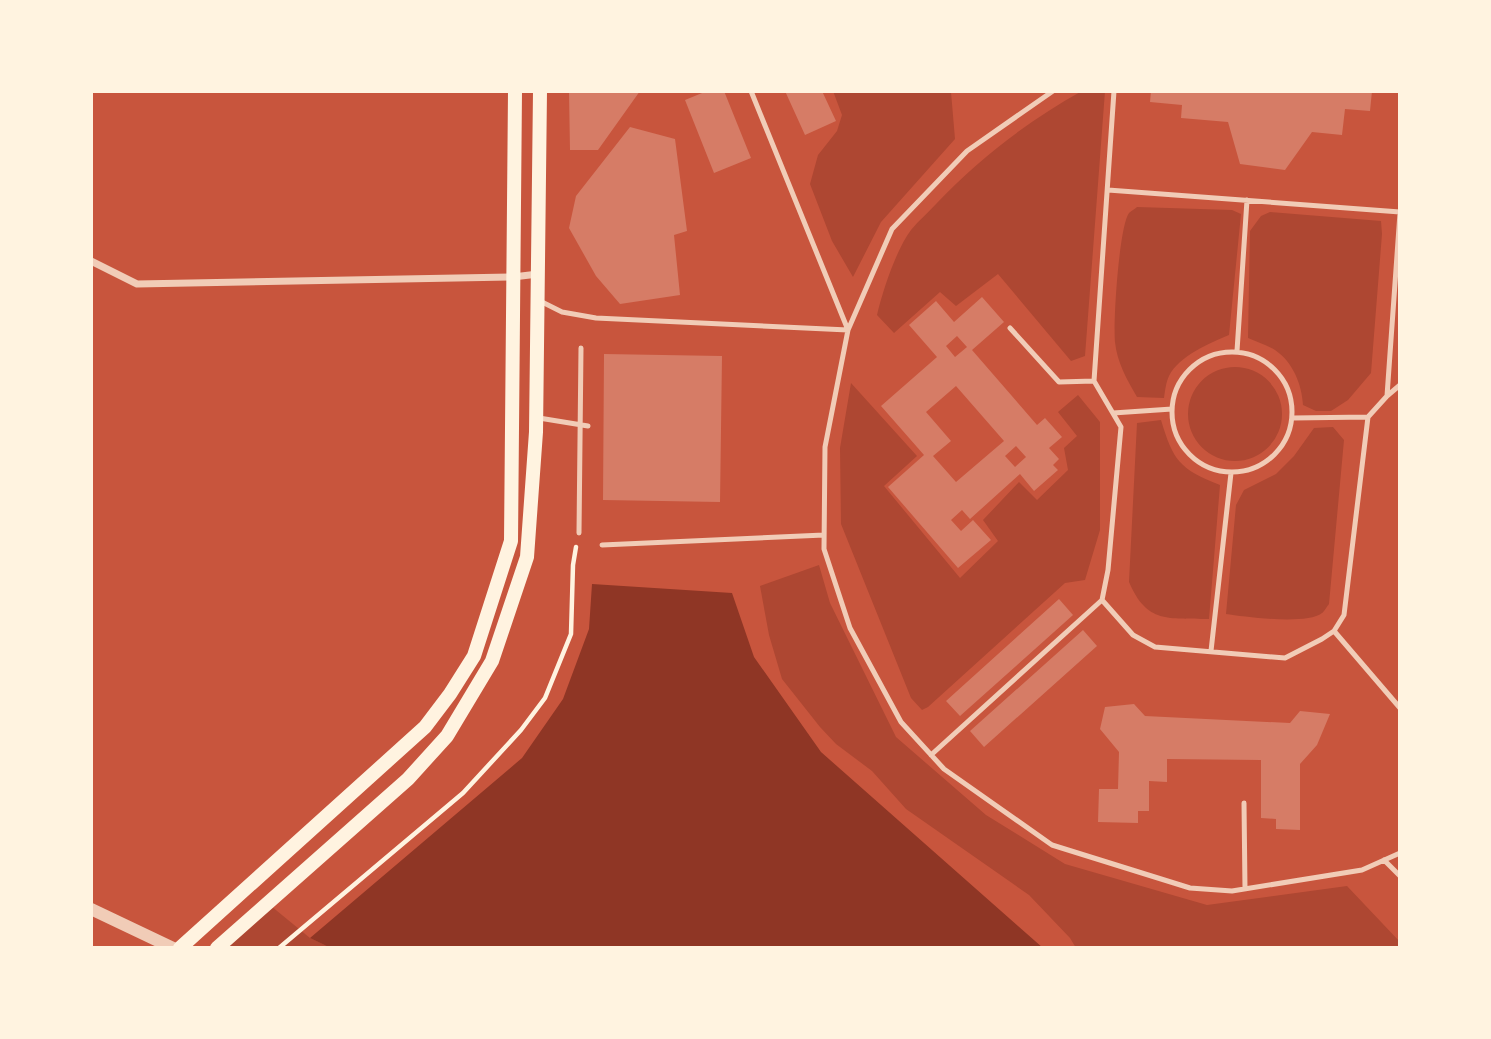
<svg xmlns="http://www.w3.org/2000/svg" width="1491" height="1039" viewBox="0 0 1491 1039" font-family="'DM Sans',sans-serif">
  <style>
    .green { fill: #ae4732 }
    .water { fill: #8f3625 }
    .building { fill: #d67c66; fill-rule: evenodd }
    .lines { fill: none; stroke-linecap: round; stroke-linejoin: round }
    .path { stroke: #fff3e0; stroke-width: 4.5 }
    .service { stroke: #f1ccb7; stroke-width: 5 }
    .minor { stroke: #f1ccb7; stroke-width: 7 }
    .tertiary { stroke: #f1ccb7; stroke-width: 12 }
    .secondary { stroke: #fff3e0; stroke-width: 14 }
  </style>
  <rect width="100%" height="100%" fill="#c8553d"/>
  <path class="green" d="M 833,91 L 951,92 L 955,139 L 881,222 L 853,277 L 832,241 L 810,184 L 818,155 L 837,131 L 842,115 Z
    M 1082,91 L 1105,91 L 1085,356 L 1071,361 L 998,274 L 956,306 L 940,292 L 894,333 L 877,315 C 883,290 896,250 911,230 C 919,220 929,212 937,203 C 980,158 1028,121 1082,91 Z
    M 1137,207 L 1232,210 L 1241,214 L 1229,335 C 1210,343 1179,356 1169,376 C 1166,382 1165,391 1164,398 L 1137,397 C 1127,380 1117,362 1115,342 C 1113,322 1119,227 1129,213 C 1131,211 1135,209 1137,207 Z
    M 1270,212 L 1381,221 L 1382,234 L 1371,373 L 1348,400 L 1331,411 L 1316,411 L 1303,405 C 1302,385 1293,362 1275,350 C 1267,345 1257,342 1248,338 L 1250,231 L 1261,216 Z
    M1188 414a47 47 0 1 1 94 0a47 47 0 1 1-94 0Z
    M 851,383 L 917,456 L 884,486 L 960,578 L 998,541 L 983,520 L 1019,482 L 1037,500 L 1068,470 L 1064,448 L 1077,436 L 1058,412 L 1078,395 L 1100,422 L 1100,530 L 1085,580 L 1065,583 L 928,707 L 922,710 L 911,698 L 841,524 L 840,448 Z
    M 1161,420 C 1173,460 1179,469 1220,485 L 1209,619 C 1168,618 1147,624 1129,582 L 1137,423 Z
    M 1333,427 L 1344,440 L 1329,604 C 1328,605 1323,613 1322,613 C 1307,625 1246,617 1226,614 L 1236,505 L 1244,490 L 1276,474 L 1294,456 L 1314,428 Z
    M 819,565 L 830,603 L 896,737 L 986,815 L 1065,864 L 1207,905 L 1347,886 L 1400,942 L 1400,948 L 1076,948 L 1070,938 L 1029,895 L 906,809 L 872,771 L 836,744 L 820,727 L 782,679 L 769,635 L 760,586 Z
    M 271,906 L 310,938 L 325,945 L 372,948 L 219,948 Z"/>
  <path class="water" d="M 592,584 L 732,593 L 754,657 L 821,752 L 1043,948 L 331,948 L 310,938 L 522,758 L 563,699 L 589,629 Z"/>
  <path class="building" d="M 569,91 L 640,91 L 598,150 L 570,150 Z
    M 707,91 L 724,91 L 751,158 L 714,173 L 685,100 Z
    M 785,91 L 822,91 L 836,121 L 805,135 Z
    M 1151,91 L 1372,91 L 1370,111 L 1345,109 L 1342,135 L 1312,132 L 1285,170 L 1240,164 L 1228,122 L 1181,118 L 1182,105 L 1150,102 Z
    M 630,127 L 675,139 L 687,231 L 674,235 L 680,295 L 620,304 L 596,276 L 569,228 L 576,196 Z
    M 982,297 L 1004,322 L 972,350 L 1037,425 L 1045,418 L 1062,437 L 1049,448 L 1059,459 L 1053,465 L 1058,470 L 1034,491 L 1020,474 L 970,519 L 962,510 L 951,520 L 961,531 L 973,520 L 991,540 L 958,568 L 888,487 L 924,455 L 881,406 L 937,357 L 909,325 L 936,301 L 954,322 ZM 957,336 L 967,347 L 955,357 L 946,346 ZM 956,386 L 1004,441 L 956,482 L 933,456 L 951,441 L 926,412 ZM 1016,446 L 1026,457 L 1015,467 L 1005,456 Z
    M 604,354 L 722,356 L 720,502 L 603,500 Z
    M 1059,599 L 1073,615 L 960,716 L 946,701 Z
    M 1083,630 L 1097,646 L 984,747 L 970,731 Z
    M 1134,704 L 1145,716 L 1290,723 L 1300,711 L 1330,714 L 1317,745 L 1300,764 L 1300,830 L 1276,829 L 1276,819 L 1261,818 L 1261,760 L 1167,759 L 1167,782 L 1149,781 L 1149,811 L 1138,811 L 1138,823 L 1098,822 L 1099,789 L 1118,789 L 1119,752 L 1100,729 L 1105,707 Z"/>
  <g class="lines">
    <path class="path" d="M 279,948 L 463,793 L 521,730 L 545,698 L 571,634 L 573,565 L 576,547"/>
    <path class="service" d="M 1053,91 L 967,151 L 892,229 L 848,330 L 825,447 L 824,549 L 850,628 L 901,722 L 944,769 L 1052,845 L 1190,888 L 1232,891 L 1362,870 L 1400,853
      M 1114,91 L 1094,381 L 1121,427 L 1108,570 L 1102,600 L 1133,635 L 1155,647 L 1285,658 L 1322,639 L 1334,631 L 1344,615 L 1368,417 L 1387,396
      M 1108,190 L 1400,212
      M 1400,213 L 1387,396 L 1400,385
      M 540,301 L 562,312 L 596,318 L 848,330 L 751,91
      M 1010,328 L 1059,382 L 1094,381
      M 1237,351 L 1247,200
      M1172 412a60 60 0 1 1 120 0a60 60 0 1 1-120 0Z
      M 1113,413 L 1172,409
      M 539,418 L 588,426
      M 1293,418 L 1368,417
      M 579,533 L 581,348
      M 602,545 L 824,535
      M 1334,631 L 1400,708
      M 1211,651 L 1231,473
      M 931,755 L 1102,600
      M 1244,803 L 1245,889
      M 1384,860 L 1400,876"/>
    <path class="minor" d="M 91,261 L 137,284 L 513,277 L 538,274"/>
    <path class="tertiary" d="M 91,909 L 173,948"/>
    <path class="secondary" d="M 180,948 L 425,727 L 450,694 L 474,656 L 511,541 L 515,91
      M 217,948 L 408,779 L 447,736 L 492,661 L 527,557 L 536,432 L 540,91"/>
  </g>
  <rect width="1491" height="1039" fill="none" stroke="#fff3e0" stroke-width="186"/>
</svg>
